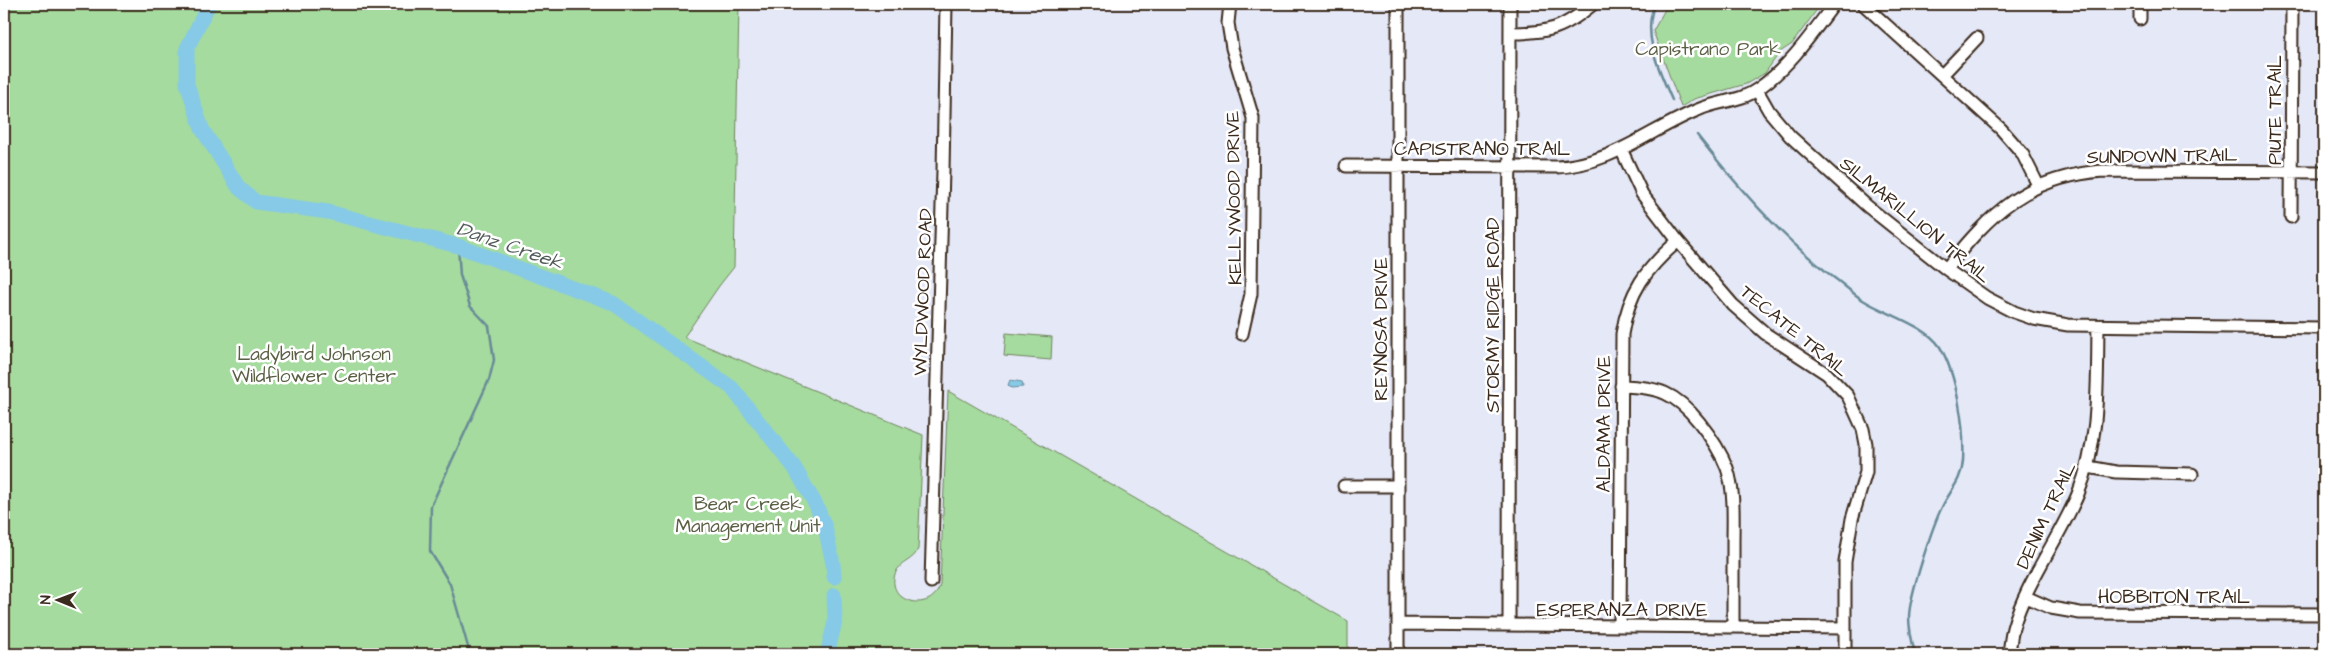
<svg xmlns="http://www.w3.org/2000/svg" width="2328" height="658" viewBox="0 0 2328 658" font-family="'Architects Daughter',sans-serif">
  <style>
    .green { fill: #a5db9e; stroke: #70825e }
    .water { fill: #86cae7; stroke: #688a97 }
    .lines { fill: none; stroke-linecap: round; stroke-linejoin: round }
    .stream { stroke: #688a97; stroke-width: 2.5 }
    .river { stroke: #86cae7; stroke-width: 15 }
    .minor-casing { stroke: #3b2a1e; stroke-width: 15 }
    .minor { stroke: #fff; stroke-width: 11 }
    .labels { text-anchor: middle; stroke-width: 5; stroke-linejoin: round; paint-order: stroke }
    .park-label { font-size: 19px; fill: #5b5f44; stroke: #fff }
    .street-label { font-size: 19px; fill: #3b2a1e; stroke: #fff }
    .water-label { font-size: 20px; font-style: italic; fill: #525a5a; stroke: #fff }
  </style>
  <rect width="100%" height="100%" fill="#e5e8f7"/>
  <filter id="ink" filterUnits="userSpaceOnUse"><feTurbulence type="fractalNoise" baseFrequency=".02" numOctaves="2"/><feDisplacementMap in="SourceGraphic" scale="10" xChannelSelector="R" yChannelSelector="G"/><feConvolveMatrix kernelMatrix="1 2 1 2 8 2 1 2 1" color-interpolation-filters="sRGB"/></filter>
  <g filter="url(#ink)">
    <path class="green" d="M 4,4 L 739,4 L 734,267 L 719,286 L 684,337 L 923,435 L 918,549 C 914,561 900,561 895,574 C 886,603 932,614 940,585 L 948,391 L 1348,621 L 1348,654 L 4,654 Z
      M 1668,4 L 1821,4 L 1792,44 L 1780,52 L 1765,73 L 1746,84 L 1694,99 L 1681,107 L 1653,31 Z
      M 1006,333 L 1052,337 L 1051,360 L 1004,356 Z"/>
    <path class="water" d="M 1010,380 L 1022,382 L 1023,387 L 1011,388 L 1008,385 Z"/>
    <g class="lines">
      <path class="stream" d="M 1655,4 C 1641,34 1660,72 1672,100
        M 1697,135 C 1737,186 1781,237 1833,277 C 1843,284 1852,293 1863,300 C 1885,314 1926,325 1940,347 C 1957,375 1965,428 1963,461 C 1962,479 1951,490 1943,505 C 1933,524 1909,597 1909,617 C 1909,630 1912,642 1915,654
        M 458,246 L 460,275 L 470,306 L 489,326 L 494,360 L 489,380 L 431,506 L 430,551 L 450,584 L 470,654"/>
      <path class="river" d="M 209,4 L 187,48 L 187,84 L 202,129 L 239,188 L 256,202 L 328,212 L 458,246 L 613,303 L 732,388 L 794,467 L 816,505 L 825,527 L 833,564 L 834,577
        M 827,654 L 835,622 L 834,595"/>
      <defs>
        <path id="minor" d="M 1230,4 L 1228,23 L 1232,48 L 1253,118 L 1251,294 L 1242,334
          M 1398,4 L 1398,654
          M 1863,4 L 2001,129 L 2022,153 L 2038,185
          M 2140,19 L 2140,4
          M 1510,33 C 1549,33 1563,29 1593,4
          M 1942,75 L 1977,38
          M 1757,90 L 1769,111 L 1790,136 L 1867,206 L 1946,269 L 1987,298 L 2014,312 L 2034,319 L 2068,325 L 2324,328
          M 1621,149 L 1642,194 L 1678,241 L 1733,305 L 1766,334 L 1827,374 L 1848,396 L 1863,429 L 1866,444 L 1866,472 L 1852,519 L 1845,562 L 1845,654
          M 1346,166 L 1557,167 C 1611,165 1652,128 1700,109 C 1719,101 1742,101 1758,89 C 1790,66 1811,35 1834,4
          M 2291,217 L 2292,4
          M 1946,269 C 1991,212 2027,177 2103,171 L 2324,172
          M 1621,386 C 1658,387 1675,392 1699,422 C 1711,437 1720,450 1727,468 C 1735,492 1733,518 1733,543 C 1733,571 1733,599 1733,627
          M 2088,467 L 2116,472 L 2192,474
          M 1344,486 L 1398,486
          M 931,582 L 943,171 L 946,4
          M 2026,597 L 2051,608 L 2080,613 L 2324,614
          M 1398,624 L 1845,628
          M 1509,625 L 1510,4
          M 1620,626 L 1622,334 C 1629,291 1646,269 1678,241
          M 2009,654 C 2010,646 2011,636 2013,628 C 2025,584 2060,537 2078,494 C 2100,440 2097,383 2098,326"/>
      </defs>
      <use href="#minor" class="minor-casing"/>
      <use href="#minor" class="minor"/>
    </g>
  </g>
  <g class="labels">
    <g class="park-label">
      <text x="1708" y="55">Capistrano Park</text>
      <text x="314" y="360">Ladybird Johnson<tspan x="314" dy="22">Wildflower Center</tspan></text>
      <text x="748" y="510">Bear Creek<tspan x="748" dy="22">Management Unit</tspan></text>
    </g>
    <g class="street-label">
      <text transform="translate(2274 110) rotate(-90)" y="7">PIUTE TRAIL</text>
      <text x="1482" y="155">CAPISTRANO TRAIL</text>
      <text transform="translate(2162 155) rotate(-1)" y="7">SUNDOWN TRAIL</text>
      <text transform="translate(1233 198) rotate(-91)" y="7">KELLYWOOD DRIVE</text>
      <text transform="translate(1916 219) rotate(39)" y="7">SILMARILLION TRAIL</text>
      <text transform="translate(922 292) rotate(-88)" y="7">WYLDWOOD ROAD</text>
      <text transform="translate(1492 315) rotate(-90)" y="7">STORMY RIDGE ROAD</text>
      <text transform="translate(1380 329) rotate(-90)" y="7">REYNOSA DRIVE</text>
      <text transform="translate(1795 330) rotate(39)" y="7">TECATE TRAIL</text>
      <text transform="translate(1603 424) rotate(-90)" y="7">ALDAMA DRIVE</text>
      <text transform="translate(2045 515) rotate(-65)" y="7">DENIM TRAIL</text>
      <text x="2174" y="603">HOBBITON TRAIL</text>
      <text x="1622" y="616">ESPERANZA DRIVE</text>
    </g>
    <g class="water-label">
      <text transform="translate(510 245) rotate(19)" y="7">Danz Creek</text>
    </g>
  </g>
  <rect width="2328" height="658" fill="none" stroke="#fff" stroke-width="20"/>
  <rect x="10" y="10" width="2308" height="638" fill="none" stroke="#3b2a1e" stroke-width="2" filter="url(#ink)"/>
  <g transform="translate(58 600) rotate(271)" stroke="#ffffff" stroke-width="4" paint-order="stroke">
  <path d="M0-4L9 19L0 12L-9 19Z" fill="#3b2a1e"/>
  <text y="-8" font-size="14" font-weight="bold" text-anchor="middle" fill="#3b2a1e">N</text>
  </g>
</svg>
